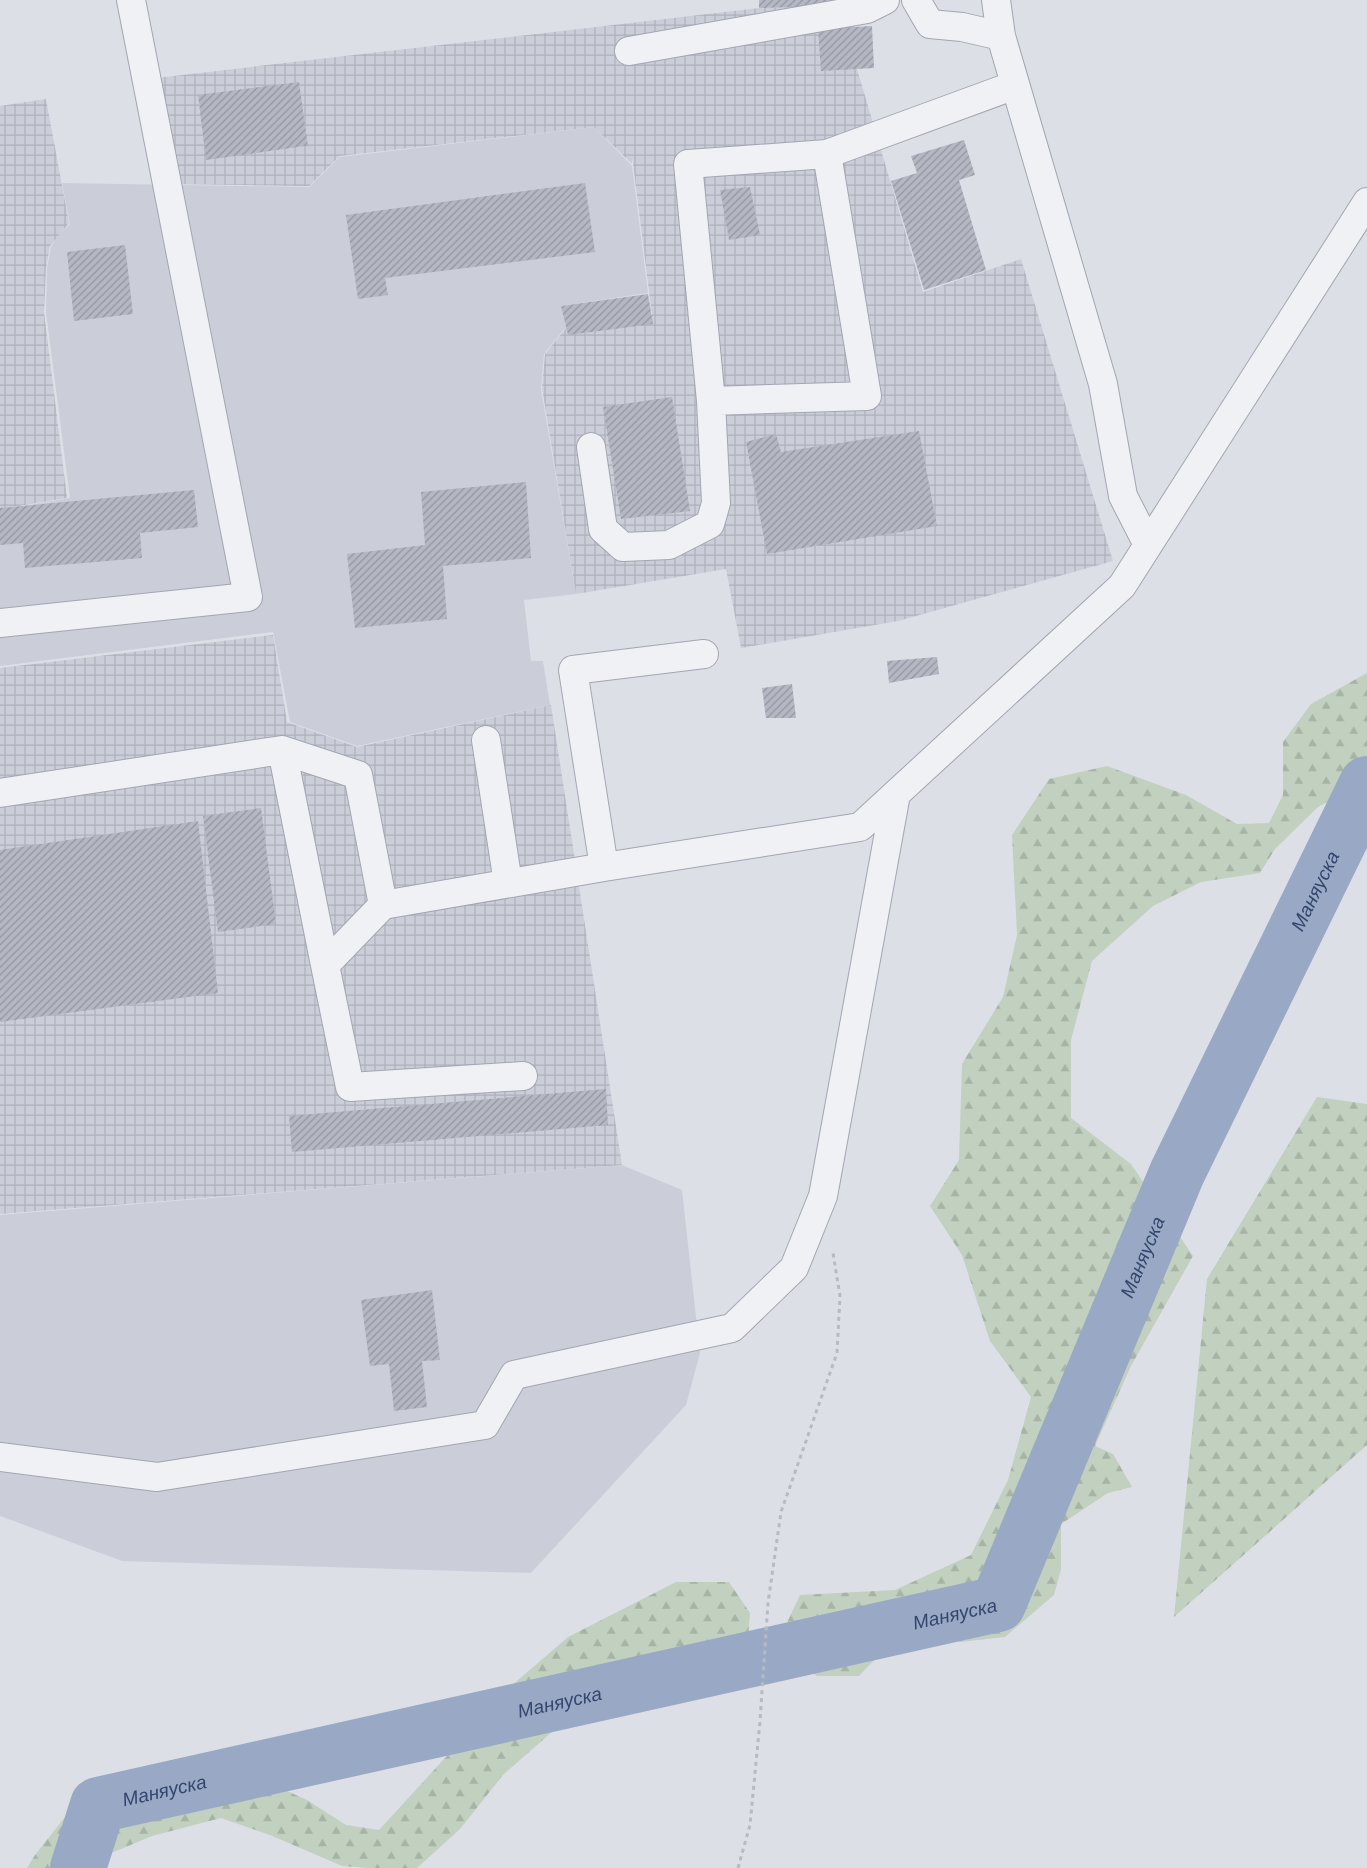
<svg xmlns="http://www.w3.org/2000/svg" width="1367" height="1868" viewBox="0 0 1367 1868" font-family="'Work Sans',sans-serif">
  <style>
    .built { fill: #cbced8 }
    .industrial { fill: url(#industrial-grid) }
    .forest { fill: url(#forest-firs) }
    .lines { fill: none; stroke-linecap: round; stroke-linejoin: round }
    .river { stroke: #99a9c5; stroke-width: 56 }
    .building { fill: url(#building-hatch) }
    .minor-casing { stroke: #a3a6b0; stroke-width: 30 }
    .path { stroke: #b7bac1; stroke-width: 3; stroke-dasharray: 4 4; stroke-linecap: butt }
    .minor { stroke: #eff1f5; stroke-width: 28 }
    .labels { text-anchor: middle; stroke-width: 4.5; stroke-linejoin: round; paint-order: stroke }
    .water-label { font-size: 19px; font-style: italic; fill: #34466e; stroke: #eceef4 }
  </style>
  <defs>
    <pattern id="industrial-grid" width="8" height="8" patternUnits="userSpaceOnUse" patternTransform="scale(1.25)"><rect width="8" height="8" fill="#cbced8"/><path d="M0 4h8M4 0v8" fill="none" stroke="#aeb1ba"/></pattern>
    <pattern id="forest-firs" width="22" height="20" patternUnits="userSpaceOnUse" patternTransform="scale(1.25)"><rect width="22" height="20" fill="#c1d0bf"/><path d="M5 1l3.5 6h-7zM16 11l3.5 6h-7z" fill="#a6b3a5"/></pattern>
    <pattern id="building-hatch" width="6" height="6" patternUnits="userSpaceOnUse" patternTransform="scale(1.25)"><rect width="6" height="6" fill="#b5b8c3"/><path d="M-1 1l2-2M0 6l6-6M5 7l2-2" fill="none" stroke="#9396a0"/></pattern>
  </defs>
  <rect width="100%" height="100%" fill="#dddfe6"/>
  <path class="built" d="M 594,127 L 632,166 L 648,293 L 561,306 L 566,327 L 544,354 L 541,389 L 576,594 L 524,600 L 531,661 L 543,661 L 550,705 L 357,746 L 290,722 L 273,632 L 0,666 L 0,510 L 70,498 L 46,312 L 47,268 L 51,247 L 58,235 L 70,224 L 62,183 L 309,187 L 340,157 Z
    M 622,1165 L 682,1190 L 700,1353 L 686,1405 L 531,1573 L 122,1561 L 0,1516 L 0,1215 Z"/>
  <path class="industrial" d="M 853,0 L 857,69 L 923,292 L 1021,259 L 1113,561 L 898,621 L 741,648 L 726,569 L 576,594 L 542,388 L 545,354 L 566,328 L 652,315 L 632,156 L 632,164 L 594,127 L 340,156 L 309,186 L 176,184 L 156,78 L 759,8 L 839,6 Z
    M 46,99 L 69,223 L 50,246 L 46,268 L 44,312 L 67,498 L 0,509 L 0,106 Z
    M 273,635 L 287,722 L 357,747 L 551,705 L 622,1165 L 0,1214 L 0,668 Z"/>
  <path class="forest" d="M 1367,673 L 1367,780 L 1318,807 L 1275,849 L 1260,873 L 1201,882 L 1153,906 L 1092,961 L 1071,1040 L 1071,1118 L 1131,1164 L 1193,1256 L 1131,1366 L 1095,1446 L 1113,1454 L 1132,1487 L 1108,1493 L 1061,1524 L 1061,1569 L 1054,1595 L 1005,1637 L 961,1642 L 910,1635 L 883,1651 L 859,1676 L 817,1676 L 797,1663 L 785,1641 L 784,1629 L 800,1595 L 895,1590 L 971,1555 L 1008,1480 L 1031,1397 L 990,1341 L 962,1255 L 930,1206 L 959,1160 L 962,1064 L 1003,997 L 1017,935 L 1012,835 L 1049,779 L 1107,766 L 1186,795 L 1237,824 L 1269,823 L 1283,795 L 1283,742 L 1311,704 Z
    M 1317,1097 L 1367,1104 L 1367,1445 L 1174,1617 L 1207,1279 Z
    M 676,1582 L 729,1582 L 750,1613 L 745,1676 L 735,1687 L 714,1687 L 670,1660 L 634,1660 L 503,1775 L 460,1829 L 417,1868 L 368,1868 L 342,1866 L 270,1835 L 221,1818 L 152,1836 L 97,1859 L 94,1868 L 27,1868 L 35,1855 L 80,1798 L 152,1773 L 219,1760 L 307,1800 L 346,1825 L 379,1830 L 510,1687 L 568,1637 Z"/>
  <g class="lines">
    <path class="river" id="s1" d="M 78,1868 L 98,1805 L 998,1604 L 1177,1173 L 1367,784"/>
  </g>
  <path class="building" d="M 759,0 L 839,0 L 839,6 L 759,8 Z
    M 872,26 L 874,68 L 821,71 L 818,29 Z
    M 299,82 L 308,147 L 305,146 L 206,160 L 198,95 Z
    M 964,140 L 975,175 L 959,180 L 986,270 L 924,290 L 891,181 L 917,173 L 911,156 Z
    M 585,183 L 595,252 L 385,278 L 388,295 L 358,299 L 346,215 Z
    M 750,187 L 760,235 L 729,240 L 720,190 Z
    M 125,245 L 133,314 L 74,321 L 67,252 Z
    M 648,294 L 653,324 L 568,335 L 561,306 Z
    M 672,397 L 690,511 L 621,519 L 603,407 Z
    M 919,431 L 937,526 L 767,554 L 746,442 L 776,434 L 781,452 Z
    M 526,482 L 531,558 L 443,566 L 447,619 L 355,628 L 347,554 L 425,545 L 421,492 Z
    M 194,490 L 198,527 L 140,533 L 142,558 L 25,568 L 23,543 L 0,545 L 0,508 Z
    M 937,657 L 939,674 L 889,683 L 887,661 Z
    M 792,684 L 796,718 L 766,718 L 762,688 Z
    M 261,808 L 276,924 L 218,932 L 203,816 Z
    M 198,821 L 218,993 L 0,1022 L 0,850 Z
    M 606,1089 L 608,1125 L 292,1152 L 289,1116 Z
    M 432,1290 L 440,1360 L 422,1361 L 427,1407 L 394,1411 L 389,1364 L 370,1366 L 361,1300 Z"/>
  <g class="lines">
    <defs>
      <path id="minor" d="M 916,0 L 930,24 L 962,27 L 1001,36
        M 996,0 L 1001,36 L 1103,384 L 1123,496 L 1148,545
        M 629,51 L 867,9 L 885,0
        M 711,401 L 867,396 L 827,154
        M 591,447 L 603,529 L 623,547 L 669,545 L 710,524 L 716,503 L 711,401 L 688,164 L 827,154 L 1015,85
        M 0,623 L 248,597 L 131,0
        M 704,654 L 573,670 L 604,867 L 860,827 L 1122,586 L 1367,202
        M 486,740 L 508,883
        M 282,750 L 325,965
        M 0,793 L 282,750 L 358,775 L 383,905
        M 523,1076 L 350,1087 L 325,965 L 383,905 L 604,867
        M 0,1457 L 157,1477 L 485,1425 L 514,1375 L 732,1328 L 794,1268 L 823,1196 L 896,794"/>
    </defs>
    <use href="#minor" class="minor-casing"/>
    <path class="path" d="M 738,1868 L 750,1825 L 760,1721 L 768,1603 L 781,1512 L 837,1353 L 840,1296 L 833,1253"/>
    <use href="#minor" class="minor"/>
  </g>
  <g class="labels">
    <g class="water-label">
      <text dy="7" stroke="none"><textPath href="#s1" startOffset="1769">Маняуска</textPath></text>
      <text dy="7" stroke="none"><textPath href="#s1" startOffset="1364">Маняуска</textPath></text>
      <text dy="7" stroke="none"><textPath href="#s1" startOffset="944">Маняуска</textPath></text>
      <text dy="7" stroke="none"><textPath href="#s1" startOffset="539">Маняуска</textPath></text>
      <text dy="7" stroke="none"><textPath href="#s1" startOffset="134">Маняуска</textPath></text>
    </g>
  </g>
</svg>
